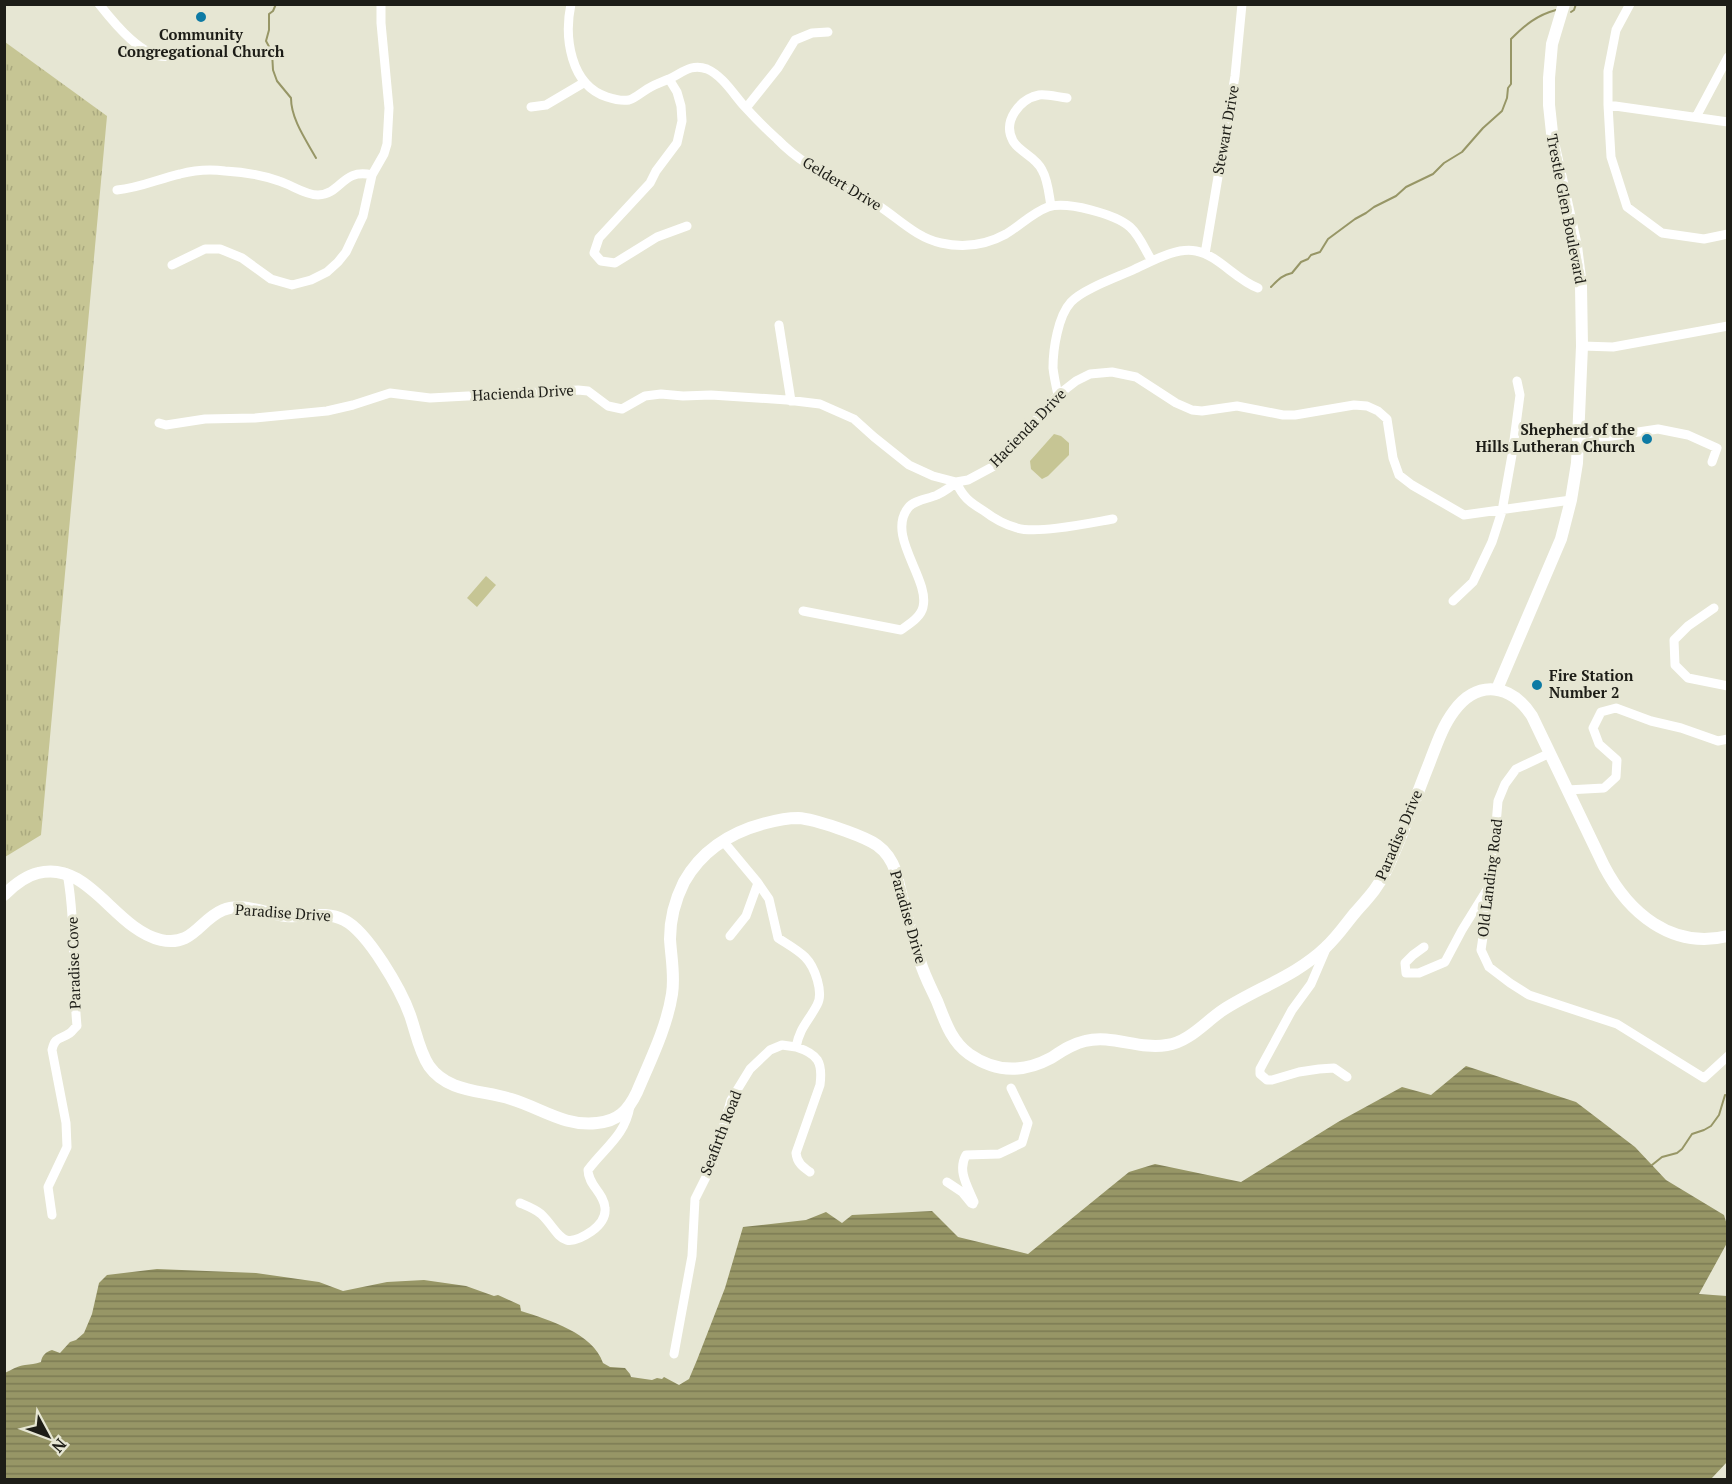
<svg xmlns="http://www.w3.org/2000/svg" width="1732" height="1484" viewBox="0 0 1732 1484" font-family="'PT Serif',serif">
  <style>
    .grass { fill: url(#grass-tufts) }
    .garden { fill: #c6c594 }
    .water { fill: url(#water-rules) }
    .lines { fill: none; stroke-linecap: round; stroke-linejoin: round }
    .stream { stroke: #979666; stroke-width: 2 }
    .street { stroke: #fff; stroke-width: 9 }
    .secondary { stroke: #fff; stroke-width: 12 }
    .poi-dot { fill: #0d7aa4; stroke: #e6e6d3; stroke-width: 2 }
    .labels { text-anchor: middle; stroke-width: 6; stroke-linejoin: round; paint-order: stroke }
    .poi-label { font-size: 15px; font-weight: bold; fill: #1d1d17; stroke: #e6e6d3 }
    .street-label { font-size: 15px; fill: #1d1d17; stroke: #e6e6d3 }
  </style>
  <defs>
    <pattern id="grass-tufts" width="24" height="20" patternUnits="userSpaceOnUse" patternTransform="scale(1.5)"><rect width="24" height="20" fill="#c6c594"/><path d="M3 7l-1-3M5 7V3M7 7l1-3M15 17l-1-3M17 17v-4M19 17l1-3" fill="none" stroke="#aaa97f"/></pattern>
    <pattern id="water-rules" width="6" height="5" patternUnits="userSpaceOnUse" patternTransform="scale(1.5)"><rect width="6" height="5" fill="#979666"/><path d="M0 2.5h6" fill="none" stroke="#7b7a53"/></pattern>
  </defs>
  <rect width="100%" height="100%" fill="#e6e6d3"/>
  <path class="grass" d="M 5,42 L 107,116 L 41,835 L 5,857 Z"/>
  <path class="garden" d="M 1054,434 L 1061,436 L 1069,443 L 1069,455 L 1048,476 L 1042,479 L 1031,469 L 1030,461 Z
    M 486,576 L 496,585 L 477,607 L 467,598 Z"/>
  <path class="water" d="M 1466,1066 L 1576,1102 L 1635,1147 L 1666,1180 L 1724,1215 L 1727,1225 L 1727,1243 L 1699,1294 L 1727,1296 L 1727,1462 L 1711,1479 L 5,1479 L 5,1373 C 11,1370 17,1366 25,1365 C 31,1364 35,1364 41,1362 C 42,1355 46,1352 52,1350 L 60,1353 L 70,1342 L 76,1340 L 84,1333 L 92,1314 L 99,1283 L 107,1275 L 157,1269 L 256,1273 L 319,1282 L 343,1291 L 387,1282 L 424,1280 L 466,1286 L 494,1296 L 498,1295 L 520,1305 L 521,1311 C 549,1320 593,1333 603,1363 L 610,1367 L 625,1368 L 630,1374 L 631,1377 L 652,1380 L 657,1378 L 662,1379 L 664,1377 L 679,1385 L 689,1379 L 697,1360 L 725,1288 L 743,1227 L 806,1220 L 826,1212 L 842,1223 L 852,1215 L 932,1211 L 958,1237 L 1028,1254 L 1129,1172 L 1155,1164 L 1241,1182 L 1338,1122 L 1402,1087 L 1431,1095 Z"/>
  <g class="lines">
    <path class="stream" d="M 276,4 L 273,11 L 269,14 L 269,30 L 266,41 L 272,52 L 273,70 L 277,81 L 291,98 C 291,119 306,140 316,158
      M 1571,12 L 1574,10 L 1576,4
      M 1271,287 C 1278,280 1282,275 1292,273 L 1301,262 L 1308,259 L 1311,255 L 1320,252 L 1328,239 L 1355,219 L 1366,213 L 1374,207 L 1396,196 L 1406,187 L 1433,174 L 1444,163 L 1462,152 L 1483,128 L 1502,111 L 1507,98 L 1508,88 L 1511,84 L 1511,39 C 1525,25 1537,15 1556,10
      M 1652,1165 L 1662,1157 L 1677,1153 L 1682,1149 L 1692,1134 L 1704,1130 L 1711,1126 L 1719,1115 L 1725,1095"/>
    <path class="street" d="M 99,4 C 114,23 145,62 171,56
      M 571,4 C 564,37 570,85 607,97 C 613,99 623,101 629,100 C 636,98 643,91 649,88 C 655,84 662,82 669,79 C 682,73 691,63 707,69 C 723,76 734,95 745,107 C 755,118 766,129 777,139 C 808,171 843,182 879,206 C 899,219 917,238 941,243 C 963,248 986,245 1006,234 C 1021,225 1032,213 1048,207 C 1067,201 1115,214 1130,227 C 1140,236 1145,250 1152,261
      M 1630,4 L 1616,30 L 1608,71 L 1608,105 L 1611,157 L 1627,207 L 1662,233 L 1704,239 L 1728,234
      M 669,79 L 677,92 L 681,106 L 682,121 L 677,143 L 656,171 L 650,183 L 599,238 L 594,253 L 601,261 L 615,263 L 657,237 L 687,226
      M 1608,105 L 1728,122
      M 531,107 L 546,105 L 585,82
      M 746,108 L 778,68 L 795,40 L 812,33 L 828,32
      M 1696,117 L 1728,57
      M 117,190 C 140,188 158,179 180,174 C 195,170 210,169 225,171 C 244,172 262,175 279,181 C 292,185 305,195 318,195 C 342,194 342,168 372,175
      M 1051,206 C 1049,195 1048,180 1042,170 C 1036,157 1019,152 1013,141 C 1002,121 1020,99 1039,95 C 1047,94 1058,97 1067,98
      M 1205,254 L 1235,76 L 1242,4
      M 172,265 L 205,249 L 220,249 L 242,258 L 271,279 L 292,285 L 311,280 L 327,272 L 338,262 L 346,252 L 363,216 L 372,175 L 384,154 L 387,144 L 389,108 L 381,23 L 381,4
      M 779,325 L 791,401
      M 1582,346 L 1613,347 L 1728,326
      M 1058,395 C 1056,386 1054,377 1053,368 C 1053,349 1058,316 1071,302 C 1083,289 1118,277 1135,269 C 1153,261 1176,247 1196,251 C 1218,255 1236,280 1258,288
      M 159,423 L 166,425 L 205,419 L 255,418 L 327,411 L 353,405 L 390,393 L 430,398 L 578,390 L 588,391 L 608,406 L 622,409 L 645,396 L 661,394 L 683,396 L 711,395 L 787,400 L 820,404 L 854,419 L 874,437 L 909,465 L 933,476 L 956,482 L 968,480 L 996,465 L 1058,395 L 1076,381 L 1090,374 L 1112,372 L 1136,377 L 1176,403 L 1192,410 L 1202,411 L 1237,406 L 1283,415 L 1295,415 L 1354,405 L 1367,406 L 1378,411 L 1387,419 L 1393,458 L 1399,475 L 1412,485 L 1464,515 L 1571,500
      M 1579,441 L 1658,429 L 1688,435 L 1717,448 L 1712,462
      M 1453,601 L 1473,582 L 1492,542 L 1502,511 L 1512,455 L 1520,395 L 1517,381
      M 1714,608 L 1688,626 L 1674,640 L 1675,665 L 1688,678 L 1728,686
      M 803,611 L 901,630 C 909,624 921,617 923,607 C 930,579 886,536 908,508 C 914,500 928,499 937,495 C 945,491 950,488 956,482 C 963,497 969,502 984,511 C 993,518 1006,525 1017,528 C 1038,534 1090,523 1113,519
      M 1550,753 L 1516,769 L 1505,784 L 1498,801 L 1491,884 L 1481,950 L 1489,967 L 1510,983 L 1529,995 L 1617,1024 L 1704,1078 L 1728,1056
      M 1567,790 L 1604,788 L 1616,777 L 1617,760 L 1599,744 L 1593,728 L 1601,712 L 1616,708 L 1651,721 L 1681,728 L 1718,741 L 1728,739
      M 730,936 L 746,916 L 758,883
      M 1424,947 L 1413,955 L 1405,963 L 1406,973 L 1419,973 L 1445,962 L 1462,930 L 1488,888
      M 1326,949 L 1311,984 L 1292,1010 L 1260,1069 L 1260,1074 L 1267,1080 L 1272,1080 L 1299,1072 L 1319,1069 L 1334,1068 L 1347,1077
      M 796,1047 C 818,1054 823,1062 820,1085 L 796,1153 C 797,1163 803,1167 810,1172
      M 947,1182 L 962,1192 L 971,1203 L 973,1204
      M 974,1202 C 968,1187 957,1171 966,1155 L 999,1154 L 1022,1143 L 1028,1123 L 1011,1088
      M 520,1203 C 527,1206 535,1209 541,1214 C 560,1232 560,1253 592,1231 C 600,1225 606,1217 605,1208 C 604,1193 588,1185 588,1170 C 605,1147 625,1136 630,1106
      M 52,1215 L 48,1187 L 67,1147 L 66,1123 L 52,1050 C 55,1036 60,1040 70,1033 C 73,1031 74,1028 77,1026 C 72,975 76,923 67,873
      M 674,1354 L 692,1256 L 695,1199 L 713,1163 L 731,1100 L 750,1069 L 770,1050 L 782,1045 L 796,1047 C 800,1027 808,1022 817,1005 C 824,993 815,967 805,957 C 798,950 787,944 778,938 L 769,899 L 758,883 L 723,841"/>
    <path class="secondary" d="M 1497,689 L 1561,539 L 1571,500 L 1577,463 L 1582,346 L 1581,286 L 1576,246 L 1553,142 L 1549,105 L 1549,78 L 1552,44 L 1564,4
      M 4,895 C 14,885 25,876 38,873 C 89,860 114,929 161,940 C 193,947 199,920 223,910 C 243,902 266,914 286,916 C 305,918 325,910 344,920 C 368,932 401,990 410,1015 C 416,1032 419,1051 429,1066 C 448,1093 483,1090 511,1099 C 541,1108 565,1127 597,1123 C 618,1121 628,1111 637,1092 C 650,1061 667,1027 672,994 C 675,975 671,957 670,939 C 670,919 675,900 684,882 C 702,850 731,832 766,823 C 777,820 787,818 798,818 C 814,819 831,826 846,831 C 871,840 887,846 896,872 C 903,902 910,932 920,961 C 924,975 931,988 937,1001 C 945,1021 951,1041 969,1054 C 996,1073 1023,1073 1051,1058 C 1062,1051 1072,1044 1085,1041 C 1112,1034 1139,1050 1167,1045 C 1189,1042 1205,1022 1223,1010 C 1257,988 1296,976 1326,947 C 1337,937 1345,925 1354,914 C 1366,900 1378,888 1386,871 C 1402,837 1415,799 1429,764 C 1436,746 1442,727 1454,711 C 1478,679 1511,684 1532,716 L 1604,866 C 1628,912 1671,950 1728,936"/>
  </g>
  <g class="poi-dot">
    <circle cx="201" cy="17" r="6"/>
    <circle cx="1647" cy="439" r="6"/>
    <circle cx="1537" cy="685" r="6"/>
  </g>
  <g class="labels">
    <g class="poi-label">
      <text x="201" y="40">Community<tspan x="201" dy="17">Congregational Church</tspan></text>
      <text x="1635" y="435" text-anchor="end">Shepherd of the<tspan x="1635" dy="17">Hills Lutheran Church</tspan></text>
      <text x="1549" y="681" text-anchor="start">Fire Station<tspan x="1549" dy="17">Number 2</tspan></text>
    </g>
    <g class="street-label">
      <text transform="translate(1226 130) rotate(-80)" y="5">Stewart Drive</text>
      <text transform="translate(842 184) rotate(31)" y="5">Geldert Drive</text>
      <text transform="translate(1566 209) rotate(79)" y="5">Trestle Glen Boulevard</text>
      <text transform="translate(523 393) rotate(-3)" y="5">Hacienda Drive</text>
      <text transform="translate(1028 428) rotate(-46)" y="5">Hacienda Drive</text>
      <text transform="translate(1399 835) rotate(-67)" y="5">Paradise Drive</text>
      <text transform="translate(1490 878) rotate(-83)" y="5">Old Landing Road</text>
      <text transform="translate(283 913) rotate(4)" y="5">Paradise Drive</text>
      <text transform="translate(908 917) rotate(74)" y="5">Paradise Drive</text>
      <text transform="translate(74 963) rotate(-92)" y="5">Paradise Cove</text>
      <text transform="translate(721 1133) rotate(-69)" y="5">Seafirth Road</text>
    </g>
  </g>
  <rect width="1732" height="1484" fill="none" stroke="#1d1d17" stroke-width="12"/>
  <g transform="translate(48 1436) rotate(131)" stroke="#e6e6d3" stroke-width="4.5" paint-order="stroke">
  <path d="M0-4.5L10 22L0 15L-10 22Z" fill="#1d1d17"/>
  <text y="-9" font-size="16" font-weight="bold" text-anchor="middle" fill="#1d1d17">N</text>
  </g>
</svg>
